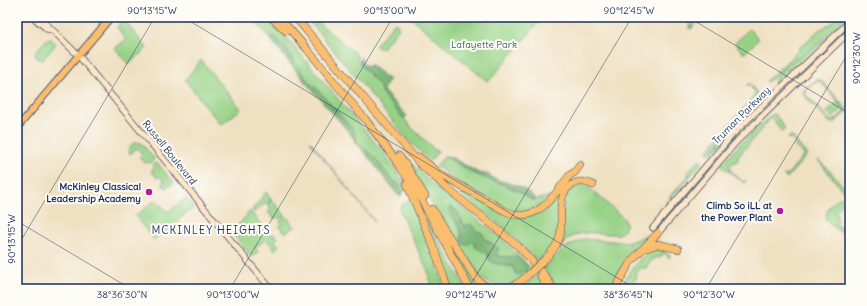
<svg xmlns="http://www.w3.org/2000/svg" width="867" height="306" viewBox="0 0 867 306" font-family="Delius,sans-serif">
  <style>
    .green { fill: #96d185; stroke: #588072; fill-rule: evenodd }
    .forest { fill: #78b372; stroke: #4a7168 }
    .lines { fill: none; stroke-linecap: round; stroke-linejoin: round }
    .secondary-casing { stroke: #3b4a6d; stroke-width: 7 }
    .primary-casing { stroke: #3b4a6d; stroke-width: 8 }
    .highway-casing { stroke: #3b4a6d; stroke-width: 8 }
    .secondary { stroke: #fde5c5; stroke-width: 5.5 }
    .primary { stroke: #fbbe6e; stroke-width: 6 }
    .highway { stroke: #fbbe6e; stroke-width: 7 }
    .highway-bridge-casing { stroke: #3b4a6d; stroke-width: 8; stroke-linecap: butt }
    .highway-bridge { stroke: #fbbe6e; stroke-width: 7 }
    .ticks { fill: none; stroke: #1b2f5e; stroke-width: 1; stroke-opacity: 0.45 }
    .poi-dot { fill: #b5179e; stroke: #fdfcf7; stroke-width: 1.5 }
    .labels { text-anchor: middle; stroke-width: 4; stroke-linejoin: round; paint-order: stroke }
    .park-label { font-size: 10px; fill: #40606a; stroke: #fdfcf7 }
    .street-label { font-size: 10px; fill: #1b2f5e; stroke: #fdfcf7 }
    .poi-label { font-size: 10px; font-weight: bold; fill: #1b2f5e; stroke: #fdfcf7; text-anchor: end }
    .neighbourhood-label { font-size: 11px; letter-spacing: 1px; fill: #1b2f5e; stroke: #fdfcf7 }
    .neatline { fill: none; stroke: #1b2f5e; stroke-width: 1.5 }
    .ticks-label { font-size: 10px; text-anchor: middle; fill: #1b2f5e }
  </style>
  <rect width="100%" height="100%" fill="#fdfcf7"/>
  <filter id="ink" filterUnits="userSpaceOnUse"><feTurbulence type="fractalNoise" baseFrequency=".025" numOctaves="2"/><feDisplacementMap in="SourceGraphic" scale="8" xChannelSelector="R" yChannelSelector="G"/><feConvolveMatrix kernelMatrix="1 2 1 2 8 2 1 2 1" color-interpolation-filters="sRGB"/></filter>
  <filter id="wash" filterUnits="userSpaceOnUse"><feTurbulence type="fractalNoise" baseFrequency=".012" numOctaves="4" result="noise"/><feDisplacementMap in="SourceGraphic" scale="16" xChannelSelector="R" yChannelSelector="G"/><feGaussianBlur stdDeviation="0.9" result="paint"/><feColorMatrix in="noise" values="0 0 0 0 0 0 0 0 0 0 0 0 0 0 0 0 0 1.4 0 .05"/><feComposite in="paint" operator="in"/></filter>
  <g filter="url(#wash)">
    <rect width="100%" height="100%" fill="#efe0c1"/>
    <path class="green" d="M 252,17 L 268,17 L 274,23 L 368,134 L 387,157 L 407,188 L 400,197 L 398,195 L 401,194 L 398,183 L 391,179 L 373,156 L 357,142 L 353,130 L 318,90 L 310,84 L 285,47 L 274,36 L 269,37 Z
      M 306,17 L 316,17 L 316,21 L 356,54 L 360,64 L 380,86 L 381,92 L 412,128 L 435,150 L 438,151 L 430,161 L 415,147 L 405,136 Z
      M 410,17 L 543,17 L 490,80 L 487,81 Z
      M 681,17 L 698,17 L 699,20 L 690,30 L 692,26 L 688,28 L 690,25 Z
      M 838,17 L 847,17 L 808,51 L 789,62 L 773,78 L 767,82 L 766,81 L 799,50 L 798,49 L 819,30 L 832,23 Z
      M 850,17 C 827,42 800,63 775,87 L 774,87 L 775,79 L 784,68 L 796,59 L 811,50 Z
      M 123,19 L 147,48 L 129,64 L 115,48 L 126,40 L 117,27 Z
      M 394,23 L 396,23 L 399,28 L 382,48 L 378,48 L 376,46 L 378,42 Z
      M 850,24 L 850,28 L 781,93 Z
      M 749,29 L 759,39 L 745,53 L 743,53 L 735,43 Z
      M 47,39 L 51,39 L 56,44 L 42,61 L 36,57 L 35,52 Z
      M 201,60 L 241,109 L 221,125 L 185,80 Z
      M 817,79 L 822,81 L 846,108 L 846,112 L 834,123 L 829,122 L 803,94 L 805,89 ZM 816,81 L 821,82 L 844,108 L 844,112 L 834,121 L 830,120 L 805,94 L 805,91 Z
      M 749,83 L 758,94 C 756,110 736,122 725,134 C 720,140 716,148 710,154 L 707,151 L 756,93 L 749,85 L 746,86 Z
      M 759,100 L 763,101 L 713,153 L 725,136 L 740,123 Z
      M 837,102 L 843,108 L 833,118 L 827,112 Z
      M 763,107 L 739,132 L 665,221 L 694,183 L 726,145 Z
      M 775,114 L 785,128 L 782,132 L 773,119 L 770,119 L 738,157 L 738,160 L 734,163 L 732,163 L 729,167 L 731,168 L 730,170 L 743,182 L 746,180 L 744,183 L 721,165 L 736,148 L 771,115 Z
      M 791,135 L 807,155 L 787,178 L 783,175 L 786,176 L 804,155 L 794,146 L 796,144 L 791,138 L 788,139 Z
      M 134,142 L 141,143 L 154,158 L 153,161 L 150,163 L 147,162 L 145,164 L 139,157 L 142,154 L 137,148 L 130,154 L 128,150 Z
      M 310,142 L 311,142 L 375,222 Z
      M 399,151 L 431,183 L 500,237 L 532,269 C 514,285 501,293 479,277 L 437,214 L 421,184 ZM 454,218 L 461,219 C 465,229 471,230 480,232 L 483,238 L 493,244 L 498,256 L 504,257 L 516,256 L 522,272 L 520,274 L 515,273 L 513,267 L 494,263 L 488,258 L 487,253 L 472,242 L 470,242 L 468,245 L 462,242 L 462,232 Z
      M 445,156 L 473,173 L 519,191 L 529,199 L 535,200 L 550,196 L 535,210 L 517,214 L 469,189 L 436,166 Z
      M 699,159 L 702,162 L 670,199 L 670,196 L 689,176 L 687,173 Z
      M 818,160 C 826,166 850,191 850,200 Z
      M 155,163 L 158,164 L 174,183 L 167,188 L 166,186 L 164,187 L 162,184 L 164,182 L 160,176 L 157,178 L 151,171 L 154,168 L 152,166 Z
      M 440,177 L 515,217 L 548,204 L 561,193 L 560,229 L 556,244 L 539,262 L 513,236 Z
      M 585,184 L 619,214 L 624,219 L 625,223 L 627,223 L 624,230 L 619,234 C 595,235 581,226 561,245 L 559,244 L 564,198 L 572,187 Z
      M 266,192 L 270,198 L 269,205 L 266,203 L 254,212 L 252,210 Z
      M 840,197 L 844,202 L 835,212 L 838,214 L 836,217 L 839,220 L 836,223 C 841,228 844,234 849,235 L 850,234 L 849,240 L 827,221 L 825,218 L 829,207 Z
      M 186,198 L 194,207 L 154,240 L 135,216 L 156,200 L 168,212 Z
      M 271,199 L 285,215 L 279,219 L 277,217 L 274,219 L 268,212 L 271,209 L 269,206 Z
      M 412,199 L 430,245 L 445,289 L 434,289 L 428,278 L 430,276 L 399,209 L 406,201 Z
      M 250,211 L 271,236 L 274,234 L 278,238 L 275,241 L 279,246 L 275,250 L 266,239 L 255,248 L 258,252 L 252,257 L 232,233 Z
      M 424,215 L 425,215 L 466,289 L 451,289 L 444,265 Z
      M 286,216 L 295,227 L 285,233 L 279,226 L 282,224 L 280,221 Z
      M 647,235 L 649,237 C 628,256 622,264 610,289 L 558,289 L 543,268 L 566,247 L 584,239 L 623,242 L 635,240 Z
      M 451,244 L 487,289 L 474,289 L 449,245 Z
      M 656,248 L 663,250 L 671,256 L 669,258 L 664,253 L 660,258 L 658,257 L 652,260 L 645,269 L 642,267 L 635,275 L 637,278 L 631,285 L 635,288 L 633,289 L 620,289 C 627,276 641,252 656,248 Z
      M 537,274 L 544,289 L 522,289 Z"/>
    <path class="forest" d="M 274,36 L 285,47 L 310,84 L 318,90 L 353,130 L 357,142 L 373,156 L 391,179 L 398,183 L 402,189 L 401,194 L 398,195 L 343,125 L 306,83 L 269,37 Z
      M 361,57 C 361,63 363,65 368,66 L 371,65 L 389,80 L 383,90 L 387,95 L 407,116 L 404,119 L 381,92 L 380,86 L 377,83 L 360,64 Z
      M 445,156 L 451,157 L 479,173 L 487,174 L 495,179 L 515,185 L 524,189 L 536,199 L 532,200 L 519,191 L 473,173 Z
      M 450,206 C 462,211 459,221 466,228 L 467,224 L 472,225 L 476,231 L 480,232 L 484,235 L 484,239 L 498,248 L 499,250 L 496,253 L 498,256 C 513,260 514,251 527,266 L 526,271 L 522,272 L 518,275 L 515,273 L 513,267 L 491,262 L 487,253 L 475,247 L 475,244 L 470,242 L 468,246 L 462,242 C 462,233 460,227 455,220 C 452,216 449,213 448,208 Z"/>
  </g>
  <g filter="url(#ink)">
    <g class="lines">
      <defs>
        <path id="secondary" d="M 33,17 L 47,29 L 52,30
          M 39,17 L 78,55 L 271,289
          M 653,228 L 733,134 L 850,21
          M 658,233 L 737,141 L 850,31"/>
        <path id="primary" d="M 17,128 L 111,17"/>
        <path id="highway" d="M 271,17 L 286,31
          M 279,17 L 307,49 L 365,119 L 397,162 L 420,197 L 470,289
          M 295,17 L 420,164 L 448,189 L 518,246 L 541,271 L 554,289
          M 399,156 L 406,165 L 425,196
          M 419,157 L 443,176 L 505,211 C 537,226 553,196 570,175 L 575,172 L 580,165
          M 407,184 L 434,248 L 448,289
          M 432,209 C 440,224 450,238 460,253 C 466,262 471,273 479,281 C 495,296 515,288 528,275
          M 647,248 L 658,244 L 678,249
          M 545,259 C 552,252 558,245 560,236 C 564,220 554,194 573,184 C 580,180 586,182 593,185
          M 541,277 L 547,289
          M 615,289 L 631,261 L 658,233"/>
      </defs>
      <use href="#secondary" class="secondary-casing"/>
      <use href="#primary" class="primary-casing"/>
      <use href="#highway" class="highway-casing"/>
      <use href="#secondary" class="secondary"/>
      <use href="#primary" class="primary"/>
      <use href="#highway" class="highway"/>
      <defs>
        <path id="highway-bridge" d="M 528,275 L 545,259"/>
      </defs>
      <use href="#highway-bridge" class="highway-bridge-casing"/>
      <use href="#highway-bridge" class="highway-bridge"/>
    </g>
  </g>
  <path class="ticks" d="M 183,17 L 636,289M 688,17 L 850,114M 17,221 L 131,289M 17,247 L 155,17M 230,289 L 393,17M 468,289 L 632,17M 706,289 L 850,50"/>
  <g class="poi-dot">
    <circle cx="149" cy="192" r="4"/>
    <circle cx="780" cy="211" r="4"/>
  </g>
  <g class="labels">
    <g class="park-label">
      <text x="484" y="48">Lafayette Park</text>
    </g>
    <g class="street-label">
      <text transform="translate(741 115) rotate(-45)" y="4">Truman Parkway</text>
      <text transform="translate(170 152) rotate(51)" y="4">Russell Boulevard</text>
    </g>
    <g class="poi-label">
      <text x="141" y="190">McKinley Classical<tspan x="141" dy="12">Leadership Academy</tspan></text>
      <text x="772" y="209">Climb So iLL at<tspan x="772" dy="12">the Power Plant</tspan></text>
    </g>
    <g class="neighbourhood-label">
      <text x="211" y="234">MCKINLEY HEIGHTS</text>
    </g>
  </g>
  <rect width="867" height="306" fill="none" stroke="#fdfcf7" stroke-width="44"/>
  <rect x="22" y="22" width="823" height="262" class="neatline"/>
  <g class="ticks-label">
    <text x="152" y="14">90°13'15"W</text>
    <text x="390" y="14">90°13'00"W</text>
    <text x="629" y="14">90°12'45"W</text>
    <text transform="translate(856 58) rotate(-90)" y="4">90°12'30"W</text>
    <text transform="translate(11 239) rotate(-90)" y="4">90°13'15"W</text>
    <text x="122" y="298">38°36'30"N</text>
    <text x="233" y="298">90°13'00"W</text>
    <text x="471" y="298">90°12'45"W</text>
    <text x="628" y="298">38°36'45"N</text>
    <text x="709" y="298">90°12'30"W</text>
  </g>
</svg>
